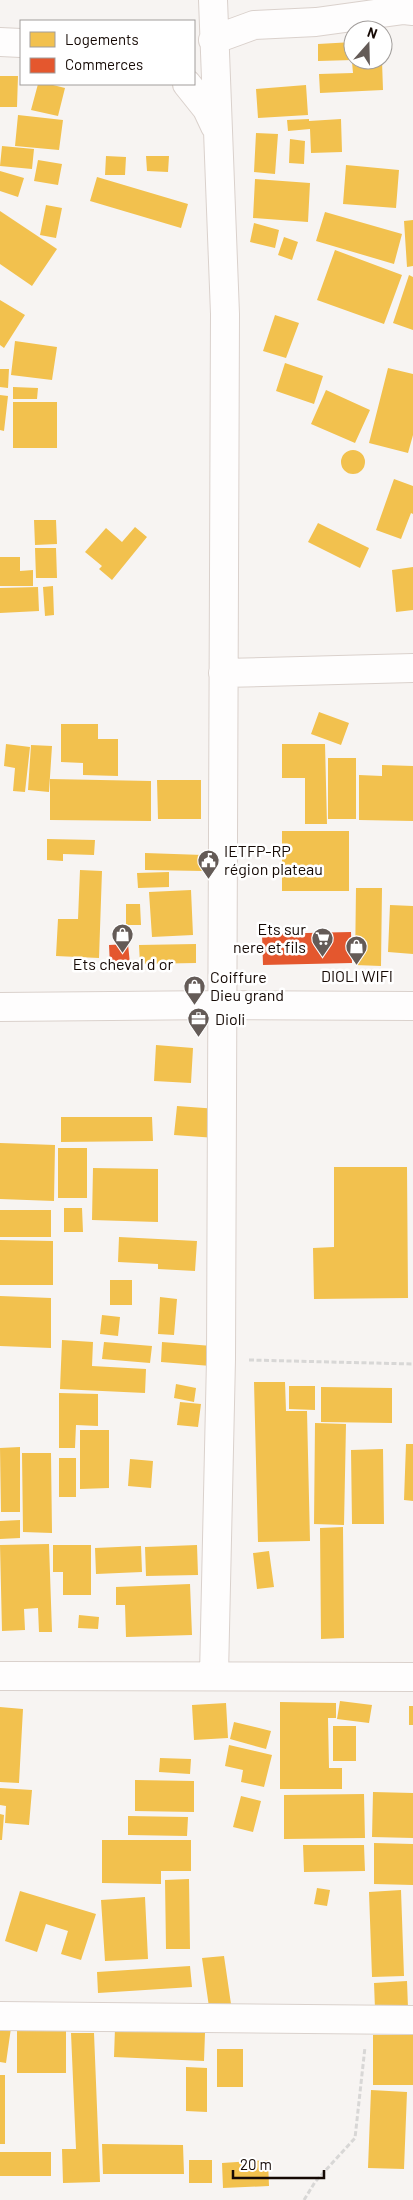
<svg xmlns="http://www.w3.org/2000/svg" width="413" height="2200" viewBox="0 0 413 2200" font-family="Barlow,sans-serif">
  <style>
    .homes { fill: #f2c14e }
    .shops { fill: #e4572e }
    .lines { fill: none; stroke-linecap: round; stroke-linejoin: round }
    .minor-casing { stroke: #dad1cc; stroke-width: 30 }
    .path { stroke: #d8d7d6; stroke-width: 3; stroke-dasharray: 5 2.5; stroke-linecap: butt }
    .minor { stroke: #fefdfd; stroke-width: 28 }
    .labels { text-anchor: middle; stroke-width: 5; stroke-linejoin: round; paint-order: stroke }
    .poi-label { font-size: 16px; fill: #150904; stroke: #fff; text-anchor: start }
  </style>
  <rect width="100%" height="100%" fill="#f7f4f2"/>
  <path class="homes" d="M 353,42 L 353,60 L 318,61 L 318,44 Z
    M 382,61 L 383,90 L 320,93 L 319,74 L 353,73 L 352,62 Z
    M 0,76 L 18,76 L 17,107 L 0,107 Z
    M 38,84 L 49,84 L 65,88 L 58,116 L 31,110 Z
    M 306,85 L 308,115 L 258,118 L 256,89 Z
    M 18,115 L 63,120 L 59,150 L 15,146 Z
    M 309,119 L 309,121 L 341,119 L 342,152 L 311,153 L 310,129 L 288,131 L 287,120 Z
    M 256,133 L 278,134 L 275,174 L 254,172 Z
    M 290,139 L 305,141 L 304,164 L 289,163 Z
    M 2,146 L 34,149 L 32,169 L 0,166 Z
    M 106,156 L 126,157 L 125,175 L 105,175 Z
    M 146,156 L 169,156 L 168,172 L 147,171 Z
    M 38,160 L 62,164 L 58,185 L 34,181 Z
    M 346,165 L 399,170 L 396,208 L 343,204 Z
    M 0,171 L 24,178 L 18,197 L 0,191 Z
    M 97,177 L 188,204 L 181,228 L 90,201 Z
    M 255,179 L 310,183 L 308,222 L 253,218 Z
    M 46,205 L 62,208 L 56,238 L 40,235 Z
    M 0,211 L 57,249 L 32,286 L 0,264 Z
    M 325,212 L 402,234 L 394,264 L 316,241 Z
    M 413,220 L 413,266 L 407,267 L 404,221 Z
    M 254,223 L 279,230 L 275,248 L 250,242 Z
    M 284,237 L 298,242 L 292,260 L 278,255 Z
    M 335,250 L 402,275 L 384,324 L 317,300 Z
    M 409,275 L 413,277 L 413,330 L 393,323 Z
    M 0,300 L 25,315 L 4,348 L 0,345 Z
    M 275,315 L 299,323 L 286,358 L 263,351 Z
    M 15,341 L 57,347 L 52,380 L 11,375 Z
    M 285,363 L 323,376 L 314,404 L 276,391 Z
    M 388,368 L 413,374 L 413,435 L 408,453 L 369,443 Z
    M 0,369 L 9,369 L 8,388 L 0,387 Z
    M 13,387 L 38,388 L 37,399 L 13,399 Z
    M 326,390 L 370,410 L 355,443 L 311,424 Z
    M 0,395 L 8,396 L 4,431 L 0,430 Z
    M 13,402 L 57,402 L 57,448 L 13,448 Z
    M341 462a12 12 0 1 1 24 0a12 12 0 1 1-24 0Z
    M 394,479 L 413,486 L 413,514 L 411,513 L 401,539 L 376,530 Z
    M 34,520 L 56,520 L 57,544 L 35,545 Z
    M 318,523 L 369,548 L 360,568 L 308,542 Z
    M 135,527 L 147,537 L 112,580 L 99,569 L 102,566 L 85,552 L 106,528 L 122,542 Z
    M 35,548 L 56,548 L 57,578 L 36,578 Z
    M 0,557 L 20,557 L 20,571 L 33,570 L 33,586 L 0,586 Z
    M 413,567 L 413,610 L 396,612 L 392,570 Z
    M 53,586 L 54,615 L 45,616 L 43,587 Z
    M 38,587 L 39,611 L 0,613 L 0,588 Z
    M 319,712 L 349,723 L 341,745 L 311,734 Z
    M 61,724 L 98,724 L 98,739 L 118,739 L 118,776 L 83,775 L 83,763 L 61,762 Z
    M 6,744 L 30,747 L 25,792 L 13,791 L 15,768 L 4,766 Z
    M 282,744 L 325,744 L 327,824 L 305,824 L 305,778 L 282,778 Z
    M 31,745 L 52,746 L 49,792 L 28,790 Z
    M 328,758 L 356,758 L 356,819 L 328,819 Z
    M 382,765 L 413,766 L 413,821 L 359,820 L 359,775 L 382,776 Z
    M 50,779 L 151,781 L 151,821 L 50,820 Z
    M 157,780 L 201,780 L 201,819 L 158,819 Z
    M 282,831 L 349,831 L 349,891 L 282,891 Z
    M 47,839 L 95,840 L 94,855 L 63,854 L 63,861 L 47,860 Z
    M 145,853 L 203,855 L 203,871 L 145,870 Z
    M 80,870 L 102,871 L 99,958 L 56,956 L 58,919 L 78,919 Z
    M 169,872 L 169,887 L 138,888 L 137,873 Z
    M 356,888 L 382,888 L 381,966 L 355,965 Z
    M 191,890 L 193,935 L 152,937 L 149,892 Z
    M 126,904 L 140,904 L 141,925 L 126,925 Z
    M 390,905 L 413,906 L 413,954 L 388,952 Z
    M 196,944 L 196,963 L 140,964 L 139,945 Z
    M 156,1045 L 193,1048 L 191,1083 L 154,1081 Z
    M 177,1106 L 218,1109 L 216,1138 L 174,1135 Z
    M 61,1117 L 152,1117 L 153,1141 L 61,1142 Z
    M 0,1143 L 55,1145 L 54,1201 L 0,1199 Z
    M 58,1148 L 87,1148 L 87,1198 L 58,1198 Z
    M 334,1167 L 407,1167 L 408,1298 L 314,1299 L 313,1248 L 334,1247 Z
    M 93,1168 L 158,1169 L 158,1222 L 92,1220 Z
    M 64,1208 L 82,1208 L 83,1232 L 64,1232 Z
    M 0,1210 L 51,1210 L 51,1237 L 0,1237 Z
    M 119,1237 L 197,1241 L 195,1271 L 158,1269 L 158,1264 L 118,1262 Z
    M 0,1240 L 53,1241 L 53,1285 L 0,1285 Z
    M 110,1280 L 132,1280 L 132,1305 L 110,1305 Z
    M 0,1296 L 51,1298 L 51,1348 L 0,1346 Z
    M 160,1297 L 177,1299 L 174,1335 L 158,1334 Z
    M 102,1315 L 120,1317 L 118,1336 L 100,1334 Z
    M 62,1340 L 93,1342 L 92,1366 L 146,1369 L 145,1393 L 60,1389 Z
    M 104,1342 L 152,1346 L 150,1363 L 102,1359 Z
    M 162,1342 L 212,1346 L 211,1366 L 161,1362 Z
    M 254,1382 L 285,1382 L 286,1411 L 307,1411 L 310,1541 L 258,1542 Z
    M 176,1384 L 196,1388 L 194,1402 L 174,1398 Z
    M 289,1386 L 315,1386 L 315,1410 L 289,1409 Z
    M 321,1387 L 392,1388 L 392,1423 L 321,1422 Z
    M 59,1393 L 98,1394 L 98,1426 L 76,1425 L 75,1448 L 59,1448 Z
    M 180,1402 L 201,1404 L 198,1427 L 177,1425 Z
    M 315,1423 L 346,1424 L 344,1525 L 314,1524 Z
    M 80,1430 L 109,1430 L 109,1488 L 80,1489 Z
    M 406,1444 L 413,1444 L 413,1501 L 404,1500 Z
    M 20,1447 L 20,1512 L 1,1512 L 0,1448 Z
    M 383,1449 L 384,1524 L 352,1524 L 351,1450 Z
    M 22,1453 L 51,1453 L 52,1533 L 23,1532 Z
    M 59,1458 L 76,1458 L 76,1497 L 59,1497 Z
    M 130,1459 L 153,1461 L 151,1488 L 128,1486 Z
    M 20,1520 L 20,1538 L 0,1539 L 0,1521 Z
    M 343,1527 L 344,1638 L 321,1639 L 320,1528 Z
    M 49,1544 L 52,1632 L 39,1632 L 38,1608 L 24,1609 L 25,1630 L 2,1631 L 0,1545 Z
    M 53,1545 L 91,1545 L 91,1595 L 63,1595 L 63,1572 L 53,1572 Z
    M 197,1545 L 198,1575 L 146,1576 L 145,1547 Z
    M 141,1546 L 142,1572 L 96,1574 L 95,1548 Z
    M 269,1551 L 274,1587 L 257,1589 L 253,1553 Z
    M 190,1584 L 192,1635 L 126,1637 L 125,1605 L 116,1605 L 116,1587 Z
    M 79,1615 L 99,1617 L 98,1629 L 78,1628 Z
    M 340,1701 L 372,1705 L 369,1723 L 337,1719 Z
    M 280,1702 L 336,1703 L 336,1718 L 328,1718 L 329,1768 L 342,1768 L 342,1789 L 280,1789 Z
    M 226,1703 L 228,1738 L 194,1740 L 192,1705 Z
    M 409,1706 L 413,1706 L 413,1725 L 409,1725 Z
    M 0,1707 L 23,1709 L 19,1783 L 0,1782 Z
    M 234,1722 L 271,1731 L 266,1749 L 230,1739 Z
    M 333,1726 L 356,1726 L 356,1761 L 333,1761 Z
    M 229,1745 L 272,1755 L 264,1787 L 241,1782 L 243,1770 L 225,1766 Z
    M 160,1758 L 191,1759 L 190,1774 L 159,1772 Z
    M 135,1780 L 194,1781 L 194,1812 L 135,1811 Z
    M 0,1788 L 32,1790 L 29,1825 L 5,1823 L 6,1806 L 0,1805 Z
    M 373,1792 L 413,1793 L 413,1838 L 372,1837 Z
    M 364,1794 L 365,1838 L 284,1839 L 284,1795 Z
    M 241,1796 L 261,1801 L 253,1832 L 233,1827 Z
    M 0,1814 L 4,1815 L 2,1840 L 0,1840 Z
    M 128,1816 L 188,1817 L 187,1836 L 128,1835 Z
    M 102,1840 L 191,1840 L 191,1871 L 161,1871 L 161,1884 L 102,1883 Z
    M 374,1843 L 413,1844 L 413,1885 L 374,1884 Z
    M 303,1845 L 364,1845 L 365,1871 L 304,1872 Z
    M 189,1879 L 190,1949 L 166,1949 L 165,1880 Z
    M 317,1888 L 330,1890 L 327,1906 L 314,1904 Z
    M 401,1890 L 404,1976 L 372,1977 L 369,1892 Z
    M 20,1891 L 96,1914 L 81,1960 L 61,1954 L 68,1931 L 46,1924 L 37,1952 L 5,1941 Z
    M 145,1897 L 148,1959 L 105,1961 L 101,1900 Z
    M 224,1956 L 231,2004 L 209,2007 L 202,1958 Z
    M 190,1966 L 192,1987 L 98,1993 L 97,1972 Z
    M 407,1981 L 408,2008 L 375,2009 L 374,1983 Z
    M 0,2026 L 11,2028 L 6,2063 L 0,2062 Z
    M 115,2028 L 205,2033 L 204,2061 L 114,2057 Z
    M 17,2029 L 66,2029 L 66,2073 L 17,2073 Z
    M 71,2033 L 94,2033 L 100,2182 L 63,2183 L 62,2149 L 76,2149 Z
    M 373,2035 L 413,2035 L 413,2085 L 373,2085 Z
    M 217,2049 L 243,2049 L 243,2087 L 217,2087 Z
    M 186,2067 L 207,2068 L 207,2112 L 186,2111 Z
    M 0,2075 L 5,2075 L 5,2144 L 0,2144 Z
    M 371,2090 L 407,2092 L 404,2169 L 368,2168 Z
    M 102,2144 L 183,2145 L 184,2174 L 103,2174 Z
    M 0,2152 L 51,2152 L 51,2176 L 0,2176 Z
    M 189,2160 L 212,2160 L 212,2183 L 189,2183 Z
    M 268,2160 L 269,2186 L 223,2188 L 222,2163 Z"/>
  <path class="shops" d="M 351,932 L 352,963 L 263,965 L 262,934 Z
    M 128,944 L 130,964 L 110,966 L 109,945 Z"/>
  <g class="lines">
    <defs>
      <path id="minor" d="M 213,0 L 225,314 L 221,1359 L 214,1675
        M 213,40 L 254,25 L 316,22 L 404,10 L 413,11
        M 0,42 L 21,43
        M 187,84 L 207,109 L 215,126
        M 223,673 L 413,668
        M 0,1007 L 222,1005 L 413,1006
        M 0,1676 L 413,1677
        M 0,2016 L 413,2020"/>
    </defs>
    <use href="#minor" class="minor-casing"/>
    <path class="path" d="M 249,1360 L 413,1364
      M 304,2200 L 315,2182 L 355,2138 L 365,2047"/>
    <use href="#minor" class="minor"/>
  </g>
  <defs>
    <symbol id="civic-pin" viewBox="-11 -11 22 30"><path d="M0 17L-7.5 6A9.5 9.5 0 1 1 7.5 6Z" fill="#645b57" stroke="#fff"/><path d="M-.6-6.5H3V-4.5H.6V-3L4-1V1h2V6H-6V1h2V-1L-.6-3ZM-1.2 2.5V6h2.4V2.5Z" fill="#fff"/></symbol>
    <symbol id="shop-pin" viewBox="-11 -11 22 30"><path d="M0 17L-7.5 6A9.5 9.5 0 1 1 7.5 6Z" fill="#645b57" stroke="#fff"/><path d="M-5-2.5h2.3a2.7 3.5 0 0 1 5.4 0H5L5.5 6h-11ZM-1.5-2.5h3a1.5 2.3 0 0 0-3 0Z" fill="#fff"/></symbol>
    <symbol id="supermarket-pin" viewBox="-11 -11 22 30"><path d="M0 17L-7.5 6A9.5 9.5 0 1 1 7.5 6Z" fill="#645b57" stroke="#fff"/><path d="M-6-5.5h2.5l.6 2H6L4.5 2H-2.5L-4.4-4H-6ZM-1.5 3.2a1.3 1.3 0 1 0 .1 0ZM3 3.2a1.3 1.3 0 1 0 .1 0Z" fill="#fff"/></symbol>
    <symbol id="office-pin" viewBox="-11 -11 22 30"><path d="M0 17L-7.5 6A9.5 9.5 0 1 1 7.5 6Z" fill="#645b57" stroke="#fff"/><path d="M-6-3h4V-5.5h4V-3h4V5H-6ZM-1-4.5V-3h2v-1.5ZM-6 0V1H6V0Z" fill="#fff"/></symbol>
  </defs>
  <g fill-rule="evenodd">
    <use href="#civic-pin" x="196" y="848" width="25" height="34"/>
    <use href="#shop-pin" x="110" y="922" width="25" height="34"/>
    <use href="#supermarket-pin" x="310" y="926" width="25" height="34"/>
    <use href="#shop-pin" x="344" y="934" width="25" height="34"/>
    <use href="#shop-pin" x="182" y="974" width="25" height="34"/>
    <use href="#office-pin" x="186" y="1006" width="25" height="34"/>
  </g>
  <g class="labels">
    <g class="poi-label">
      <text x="224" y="857">IETFP-RP<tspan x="224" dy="18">région plateau</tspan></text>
      <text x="306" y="935" text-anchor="end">Ets sur<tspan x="306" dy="18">nere et fils</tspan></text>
      <text x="123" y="970" text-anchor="middle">Ets cheval d or</text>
      <text x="357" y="982" text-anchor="middle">DIOLI WIFI</text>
      <text x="210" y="983">Coiffure<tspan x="210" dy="18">Dieu grand</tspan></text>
      <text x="215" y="1025">Dioli</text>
    </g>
  </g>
  <rect x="20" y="20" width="175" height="65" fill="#ffffff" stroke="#a19d9b"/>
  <rect x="30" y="32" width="25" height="15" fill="#f2c14e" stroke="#a19d9b"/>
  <text x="65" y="45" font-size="15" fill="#150904">Logements</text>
  <rect x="30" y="58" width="25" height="15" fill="#e4572e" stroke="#a19d9b"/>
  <text x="65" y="70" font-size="15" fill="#150904">Commerces</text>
  <g transform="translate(368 45) rotate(20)"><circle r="24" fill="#ffffff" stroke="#a19d9b"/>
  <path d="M0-4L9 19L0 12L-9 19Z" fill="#645b57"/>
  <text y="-8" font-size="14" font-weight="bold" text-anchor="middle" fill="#150904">N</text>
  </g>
  <path d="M233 2170v8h91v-8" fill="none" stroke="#150904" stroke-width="2.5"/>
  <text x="240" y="2170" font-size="15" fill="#150904" stroke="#ffffff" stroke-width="4" paint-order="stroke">20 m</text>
</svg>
